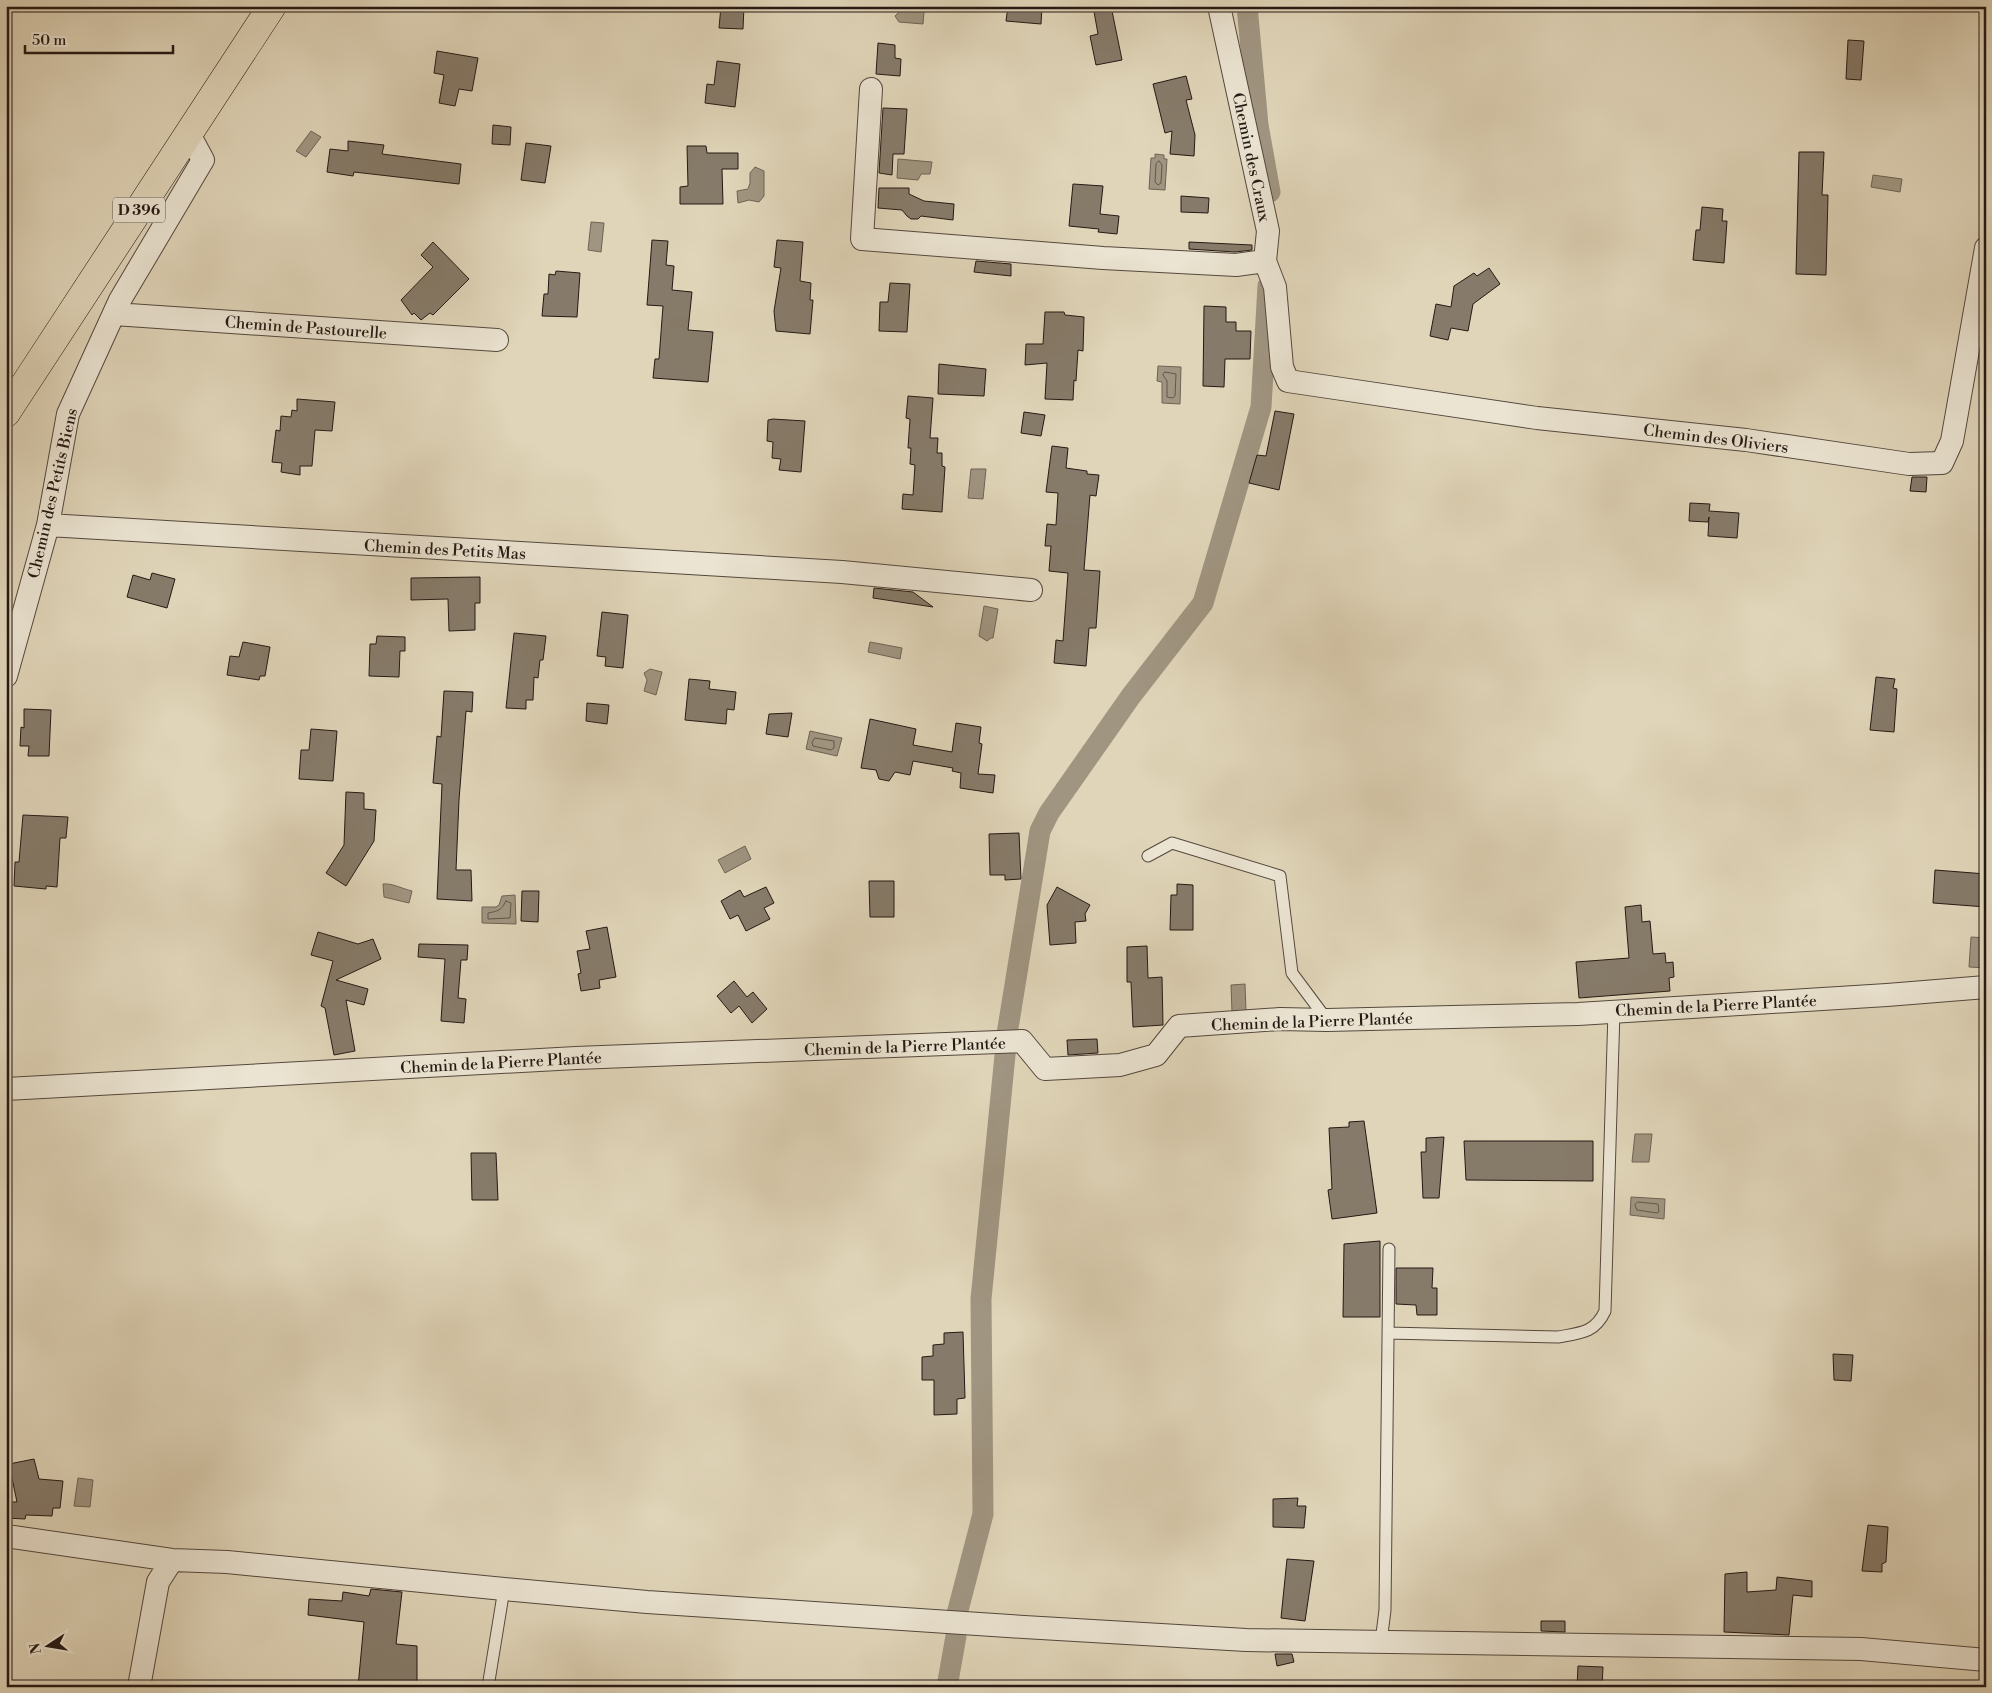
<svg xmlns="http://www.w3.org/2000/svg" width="1992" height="1693" viewBox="0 0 1992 1693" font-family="'Libre Bodoni',serif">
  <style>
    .water { fill: #a09581; stroke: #6f6355 }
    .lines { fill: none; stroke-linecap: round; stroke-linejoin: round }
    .shore { stroke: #62574a; stroke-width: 1 }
    .canal { stroke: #a09581; stroke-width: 21 }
    .building { fill: #867b6a; stroke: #251914 }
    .lane-casing { stroke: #54483d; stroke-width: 13 }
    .street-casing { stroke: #54483d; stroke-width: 24 }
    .primary-casing { stroke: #251914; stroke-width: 29 }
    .lane { stroke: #ebe4d2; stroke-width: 11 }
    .street { stroke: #ebe4d2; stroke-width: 22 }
    .primary { stroke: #e0d5b9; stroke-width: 28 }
    .labels { text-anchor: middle; stroke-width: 4.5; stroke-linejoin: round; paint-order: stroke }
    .shield { fill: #ebe4d2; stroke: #60564d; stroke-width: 1 }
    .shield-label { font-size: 15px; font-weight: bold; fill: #251914 }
    .street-label { font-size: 16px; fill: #251914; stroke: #ebe4d2 }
  </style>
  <rect width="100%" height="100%" fill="#e0d5b9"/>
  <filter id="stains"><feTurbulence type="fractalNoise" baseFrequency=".004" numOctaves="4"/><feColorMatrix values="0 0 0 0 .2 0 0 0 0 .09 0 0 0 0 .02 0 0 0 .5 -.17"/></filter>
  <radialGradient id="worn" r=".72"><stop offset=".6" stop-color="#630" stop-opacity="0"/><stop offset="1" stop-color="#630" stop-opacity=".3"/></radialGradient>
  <path class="water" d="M 900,11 L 924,12 L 923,24 L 899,22 L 895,16 Z
    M 311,131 L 321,137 L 306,157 L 296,151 Z
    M 1155,154 L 1164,155 L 1164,159 L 1167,159 L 1165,190 L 1149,189 L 1151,158 L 1155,158 Z
    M 898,159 L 932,162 L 930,174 L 921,174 L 918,180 L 897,178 Z
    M 755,167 L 764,171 L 764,196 L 759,202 L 749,200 L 738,203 L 737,191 L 748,189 L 750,183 L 750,173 Z
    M 1873,175 L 1902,179 L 1900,192 L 1871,187 Z
    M 591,222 L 604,223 L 601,252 L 588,250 Z
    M 1158,366 L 1181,367 L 1180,404 L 1162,403 L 1162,382 L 1157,381 Z
    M 971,469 L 986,469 L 983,499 L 968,498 Z
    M 984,606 L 998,609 L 993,638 L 991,638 L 987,641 L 979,636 Z
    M 870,642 L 902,648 L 900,659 L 868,652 Z
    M 650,669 L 662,672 L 656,695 L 644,691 L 647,680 L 644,673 Z
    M 810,731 L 842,738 L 837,756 L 806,749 Z
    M 745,846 L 751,859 L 725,873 L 718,860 Z
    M 383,884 C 392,883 403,889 412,891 L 409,903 L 384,897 Z
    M 515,895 L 516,924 L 482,923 L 482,907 L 496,907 L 499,905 L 502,896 Z
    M 1971,937 L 1986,938 L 1986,968 L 1969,967 Z
    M 1245,984 L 1246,1012 L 1232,1012 L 1231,985 Z
    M 1635,1134 L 1652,1134 L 1649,1162 L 1632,1162 Z
    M 1631,1197 L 1665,1199 L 1664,1219 L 1630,1215 Z
    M 78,1478 L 93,1480 L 90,1507 L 74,1506 Z"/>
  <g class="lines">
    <path class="shore" d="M 1159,161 L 1162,165 L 1161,183 L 1158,185 L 1155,182 L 1156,164 Z
      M 1165,372 L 1176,374 L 1175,396 L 1173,398 L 1167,397 L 1167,381 L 1163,375 Z
      M 815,738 L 834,741 L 834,748 L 831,750 L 813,746 L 812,743 Z
      M 506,901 L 511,903 L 510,918 L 488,919 L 488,913 C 498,911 501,911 506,901 Z
      M 1638,1202 L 1658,1204 L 1659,1212 L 1657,1213 L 1637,1210 L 1635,1205 Z"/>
    <path class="canal" d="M 1247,6 L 1258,125 L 1270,192
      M 1007,1034 L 1040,831 L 1049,813 L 1131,696 L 1203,603 L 1261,407 L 1268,286
      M 957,1614 L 983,1514 L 981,1299 L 1006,1045
      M 947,1687 L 956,1636"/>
  </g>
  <path class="building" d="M 721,6 L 744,6 L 743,29 L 719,28 Z
    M 1008,6 L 1042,6 L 1041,24 L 1006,21 Z
    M 1093,6 L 1111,6 L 1122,60 L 1096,65 L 1090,36 L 1098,34 Z
    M 1848,40 L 1864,41 L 1861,80 L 1846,79 Z
    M 878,43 L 895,45 L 895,58 L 901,59 L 900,76 L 876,74 Z
    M 437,51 L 478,58 L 472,91 L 459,89 L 455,106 L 439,103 L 444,75 L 434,73 Z
    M 717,61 L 740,64 L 735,107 L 705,103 L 707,84 L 714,85 Z
    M 1186,76 L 1192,99 L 1186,100 L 1195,135 L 1194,156 L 1170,154 L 1172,131 L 1165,133 L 1153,84 Z
    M 883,108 L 907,109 L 904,154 L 893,154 L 892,175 L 879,173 Z
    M 493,125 L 511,127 L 510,145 L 492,144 Z
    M 348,141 L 384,145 L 382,154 L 461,164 L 459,184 L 354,172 L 353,176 L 327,172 L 330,149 L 348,151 Z
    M 526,143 L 551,146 L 545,183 L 521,180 Z
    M 687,146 L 706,146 L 707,153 L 738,153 L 738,169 L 722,169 L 723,204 L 680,204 L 680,187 L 688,186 Z
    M 1799,152 L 1824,152 L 1822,195 L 1828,195 L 1826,275 L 1796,274 Z
    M 1073,184 L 1103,186 L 1100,214 L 1119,216 L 1117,234 L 1098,232 L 1099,229 L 1069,226 Z
    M 879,188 L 909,188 L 909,194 L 924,201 L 954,204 L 953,220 L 921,216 L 918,219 L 911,219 L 907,216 L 902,210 L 878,208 Z
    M 1181,196 L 1209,198 L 1208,213 L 1181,212 Z
    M 1702,207 L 1723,209 L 1722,221 L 1727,221 L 1724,263 L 1693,260 L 1696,230 L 1700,230 Z
    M 652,240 L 668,241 L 666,265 L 674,266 L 672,290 L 692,292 L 688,330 L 713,332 L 708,382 L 653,378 L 655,359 L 659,359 L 663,306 L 647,305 Z
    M 777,240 L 803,242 L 800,281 L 811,283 L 810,300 L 813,300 L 810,334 L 776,331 L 774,311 L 781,268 L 774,267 Z
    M 433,242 L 469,279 L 433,315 L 430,313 L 421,320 L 414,313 L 412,315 L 401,300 L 433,267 L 421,255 Z
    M 1189,242 L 1252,245 L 1252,250 L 1235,252 L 1189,249 Z
    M 976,261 L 1011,264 L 1011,276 L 974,272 Z
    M 1489,268 L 1500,284 L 1473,304 L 1468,331 L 1451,328 L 1448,340 L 1430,336 L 1436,304 L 1451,307 L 1454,286 L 1474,273 L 1477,276 Z
    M 556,271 L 580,273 L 577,317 L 542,316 L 544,294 L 548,294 L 549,274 L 555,275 Z
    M 890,283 L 910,284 L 907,332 L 879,331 L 880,302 L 888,302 Z
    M 1204,306 L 1226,307 L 1226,322 L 1236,322 L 1236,331 L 1251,331 L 1250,359 L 1225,359 L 1224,387 L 1203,386 Z
    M 1045,312 L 1064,312 L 1065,315 L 1084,317 L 1083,351 L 1078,350 L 1076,381 L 1074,380 L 1073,400 L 1045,399 L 1047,363 L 1025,365 L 1026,344 L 1043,344 Z
    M 939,364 L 986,369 L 984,396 L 938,394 Z
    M 908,396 L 933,398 L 930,438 L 938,438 L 937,453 L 942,453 L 942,466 L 945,467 L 942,512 L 902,509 L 903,494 L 913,495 L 915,465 L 910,464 L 911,448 L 908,448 L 910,419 L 906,418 Z
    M 297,399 L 335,402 L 332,431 L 315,430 L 312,466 L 300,466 L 300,475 L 281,472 L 282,463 L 272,462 L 276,430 L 280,431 L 281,416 L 291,417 L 292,410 L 297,411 Z
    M 1275,411 L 1294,414 L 1279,490 L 1249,483 L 1257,455 L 1266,456 Z
    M 1024,412 L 1045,415 L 1041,436 L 1021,433 Z
    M 773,419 L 805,421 L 801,472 L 779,470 L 781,459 L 772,458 L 773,442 L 767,441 L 768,420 Z
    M 1052,446 L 1068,448 L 1066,468 L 1087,471 L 1087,474 L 1099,475 L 1096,496 L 1090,495 L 1084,570 L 1100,571 L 1096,628 L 1089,628 L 1086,666 L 1054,663 L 1056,640 L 1063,641 L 1068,573 L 1049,571 L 1051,546 L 1045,546 L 1047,524 L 1056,525 L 1058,493 L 1046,492 Z
    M 1912,477 L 1927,477 L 1926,492 L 1910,491 Z
    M 1690,503 L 1710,504 L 1709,511 L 1739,513 L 1737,538 L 1708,536 L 1709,517 L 1708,522 L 1689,521 Z
    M 152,573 L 175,579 L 167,608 L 127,597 L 133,575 L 150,580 Z
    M 480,577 L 480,603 L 475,603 L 475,630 L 449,631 L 448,599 L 411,600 L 411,578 Z
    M 874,588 L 913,592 L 933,607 L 873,598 Z
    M 602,612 L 628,615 L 623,668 L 605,666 L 606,657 L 597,656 Z
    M 514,633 L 546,636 L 543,660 L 540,660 L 538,678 L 534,677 L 533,700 L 526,700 L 526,709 L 506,708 Z
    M 377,636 L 405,637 L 405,651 L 400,651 L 399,677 L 369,676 L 370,644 L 376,644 Z
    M 243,642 L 270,647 L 265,676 L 260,676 L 259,680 L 227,675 L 230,656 L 239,657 Z
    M 1876,677 L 1895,679 L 1893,688 L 1897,689 L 1894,732 L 1870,730 Z
    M 689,679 L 710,681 L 709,689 L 736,692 L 734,710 L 727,709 L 726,724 L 685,720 Z
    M 444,691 L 473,692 L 472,712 L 466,711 L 459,800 L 456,870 L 471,870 L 472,901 L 437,899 L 442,784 L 433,783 L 437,736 L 441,737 Z
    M 587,703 L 609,705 L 607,724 L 586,721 Z
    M 24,709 L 51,710 L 49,756 L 28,756 L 29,746 L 20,746 L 21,727 L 24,728 Z
    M 792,713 L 788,737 L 766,734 L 769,714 Z
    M 870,719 L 916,729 L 913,745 L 952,752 L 956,723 L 981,727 L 979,743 L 982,744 L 978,774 L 995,775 L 993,793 L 960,788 L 961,773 L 952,771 L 953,768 L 913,761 L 910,775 L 895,772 L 889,781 L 879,779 L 876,770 L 861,768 Z
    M 311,729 L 337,731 L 333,781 L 299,779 L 301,750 L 309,750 Z
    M 346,792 L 364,793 L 364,809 L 376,810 L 374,841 L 346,886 L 326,873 L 344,845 Z
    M 23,815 L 68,817 L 66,838 L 60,838 L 57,887 L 46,886 L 46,889 L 14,886 L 15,862 L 19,862 Z
    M 1019,833 L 1021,879 L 1005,880 L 1005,875 L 990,875 L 989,834 Z
    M 1935,870 L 1986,874 L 1986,907 L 1933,903 Z
    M 869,881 L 894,881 L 894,917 L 870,917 Z
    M 1177,884 L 1193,885 L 1193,930 L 1170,930 L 1171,895 L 1177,895 Z
    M 766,887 L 774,903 L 764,908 L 770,919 L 746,931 L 738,915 L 730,919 L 721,901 L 740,890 L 744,897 Z
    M 1057,887 L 1090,905 L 1085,914 L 1086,921 L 1075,922 L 1076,943 L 1050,945 L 1047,905 Z
    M 522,891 L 539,891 L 538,922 L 521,921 Z
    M 1641,905 L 1642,922 L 1650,921 L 1653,954 L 1665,953 L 1666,963 L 1673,962 L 1674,977 L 1669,978 L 1670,991 L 1579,998 L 1576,962 L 1629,958 L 1625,907 Z
    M 607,927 L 616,977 L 599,980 L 600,988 L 581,991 L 578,974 L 581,973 L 577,951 L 590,949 L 586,931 Z
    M 318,932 L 358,944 L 373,939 L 381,959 L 336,980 L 368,989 L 364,1005 L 346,1000 L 355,1051 L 334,1055 L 325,1008 L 321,1006 L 333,961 L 311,955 Z
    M 419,944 L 468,945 L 467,960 L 461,960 L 458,998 L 466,999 L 464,1023 L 441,1021 L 445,959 L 418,957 Z
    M 1147,946 L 1148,978 L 1162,977 L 1163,1025 L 1133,1027 L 1131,982 L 1127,982 L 1127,947 Z
    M 734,981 L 747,997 L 753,992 L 767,1009 L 752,1023 L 739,1006 L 731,1013 L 717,996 Z
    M 1097,1039 L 1098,1053 L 1068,1055 L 1067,1040 Z
    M 1364,1121 L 1377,1213 L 1332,1219 L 1328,1190 L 1332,1189 L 1329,1128 L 1349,1127 L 1349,1122 Z
    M 1444,1137 L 1439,1198 L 1423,1198 L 1421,1152 L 1426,1152 L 1426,1138 Z
    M 1464,1141 L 1593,1141 L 1593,1181 L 1466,1180 Z
    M 471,1153 L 496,1153 L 498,1200 L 472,1200 Z
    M 1380,1241 L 1380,1317 L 1343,1317 L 1344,1244 Z
    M 1396,1268 L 1433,1268 L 1432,1288 L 1437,1288 L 1437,1315 L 1417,1315 L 1416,1305 L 1396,1304 Z
    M 963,1332 L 965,1398 L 957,1399 L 957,1414 L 934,1415 L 934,1380 L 922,1380 L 922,1357 L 933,1356 L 933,1345 L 944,1344 L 944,1333 Z
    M 1833,1354 L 1853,1355 L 1851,1381 L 1834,1380 Z
    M 34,1459 L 39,1479 L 63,1481 L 60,1508 L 53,1508 L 52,1516 L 26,1515 L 25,1519 L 6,1518 L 6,1502 L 17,1502 L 9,1464 Z
    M 1298,1498 L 1297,1506 L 1306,1506 L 1304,1528 L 1273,1527 L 1273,1499 Z
    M 1868,1525 L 1888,1527 L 1886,1562 L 1882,1564 L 1882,1572 L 1862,1571 Z
    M 1287,1559 L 1314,1561 L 1305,1621 L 1281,1618 Z
    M 1747,1572 L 1747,1592 L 1776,1590 L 1777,1577 L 1812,1581 L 1812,1597 L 1793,1595 L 1789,1635 L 1724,1632 L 1725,1574 Z
    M 371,1589 L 402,1592 L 396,1644 L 417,1646 L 417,1687 L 358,1687 L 364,1622 L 308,1615 L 309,1599 L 342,1601 L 343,1592 L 369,1596 Z
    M 1541,1621 L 1565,1621 L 1565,1632 L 1541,1631 Z
    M 1275,1654 L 1292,1654 L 1294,1662 L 1277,1666 Z
    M 1578,1666 L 1603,1667 L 1602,1687 L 1577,1687 Z"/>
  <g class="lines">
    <defs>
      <path id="lane" d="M 1148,856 L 1172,843 L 1280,876 L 1292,973 L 1327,1020
        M 1388,1333 L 1558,1337 C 1580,1333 1595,1333 1605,1311 L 1614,1011
        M 1381,1642 L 1385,1610 L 1389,1249
        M 488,1687 L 504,1589"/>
      <path id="street" d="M 1219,6 L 1268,231 L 1265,261 L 1275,287 L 1282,367 L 1288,381 L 1537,418 L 1746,440 L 1909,464 L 1942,463 L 1952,441 L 1986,248
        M 871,89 L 862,239 L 1103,258 L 1236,265 L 1265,261
        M 114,314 L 497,340
        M 48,525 L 842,572 L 1031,590
        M 6,676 L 48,525 L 68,414 L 120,300 L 203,160 L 189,134
        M 6,1089 L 576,1058 L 1022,1041 L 1045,1069 L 1120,1065 L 1156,1055 L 1179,1026 L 1280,1019 L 1327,1020 L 1578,1014 L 1887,995 L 1986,987
        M 6,1536 L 172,1560 L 227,1562 L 504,1589 L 647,1602 L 1024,1627 L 1246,1640 L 1861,1649 L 1986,1660
        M 139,1687 L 158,1582 L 172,1560"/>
      <path id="primary" d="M 6,413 L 272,6"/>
    </defs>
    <use href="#lane" class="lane-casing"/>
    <use href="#street" class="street-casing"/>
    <use href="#primary" class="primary-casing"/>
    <use href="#lane" class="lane"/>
    <use href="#street" class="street"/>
    <use href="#primary" class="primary"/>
  </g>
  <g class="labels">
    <rect class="shield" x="113" y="197.5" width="52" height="25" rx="4"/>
    <g class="shield-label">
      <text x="139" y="215">D 396</text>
    </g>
    <g class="street-label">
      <text transform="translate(1252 157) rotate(78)" y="6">Chemin des Craux</text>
      <text transform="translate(306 327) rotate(4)" y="6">Chemin de Pastourelle</text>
      <text transform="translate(1716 438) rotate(7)" y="6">Chemin des Oliviers</text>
      <text transform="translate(52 493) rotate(-77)" y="6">Chemin des Petits Biens</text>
      <text transform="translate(445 549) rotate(3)" y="6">Chemin des Petits Mas</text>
      <text transform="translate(1716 1005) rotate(-3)" y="6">Chemin de la Pierre Plantée</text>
      <text transform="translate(1312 1021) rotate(-2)" y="6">Chemin de la Pierre Plantée</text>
      <text transform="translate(905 1046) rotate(-2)" y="6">Chemin de la Pierre Plantée</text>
      <text transform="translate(501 1062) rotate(-3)" y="6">Chemin de la Pierre Plantée</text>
    </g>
  </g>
  <rect width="1992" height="1693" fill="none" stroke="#e0d5b9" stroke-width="25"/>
  <rect x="8" y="8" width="1977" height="1678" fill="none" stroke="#251914" stroke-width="2.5"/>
  <rect x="12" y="12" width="1967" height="1668" fill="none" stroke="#251914"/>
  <g transform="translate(48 1646) rotate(258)" stroke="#ebe4d2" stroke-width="4" paint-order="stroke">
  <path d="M0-4L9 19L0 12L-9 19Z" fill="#251914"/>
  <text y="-8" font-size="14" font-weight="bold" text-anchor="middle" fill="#251914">N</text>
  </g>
  <path d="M25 45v8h148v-8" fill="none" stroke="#251914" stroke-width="2.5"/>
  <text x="32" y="45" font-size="15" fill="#251914" stroke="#ebe4d2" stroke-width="4" paint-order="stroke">50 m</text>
  <rect width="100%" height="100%" filter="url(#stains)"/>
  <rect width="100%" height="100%" fill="url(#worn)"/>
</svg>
